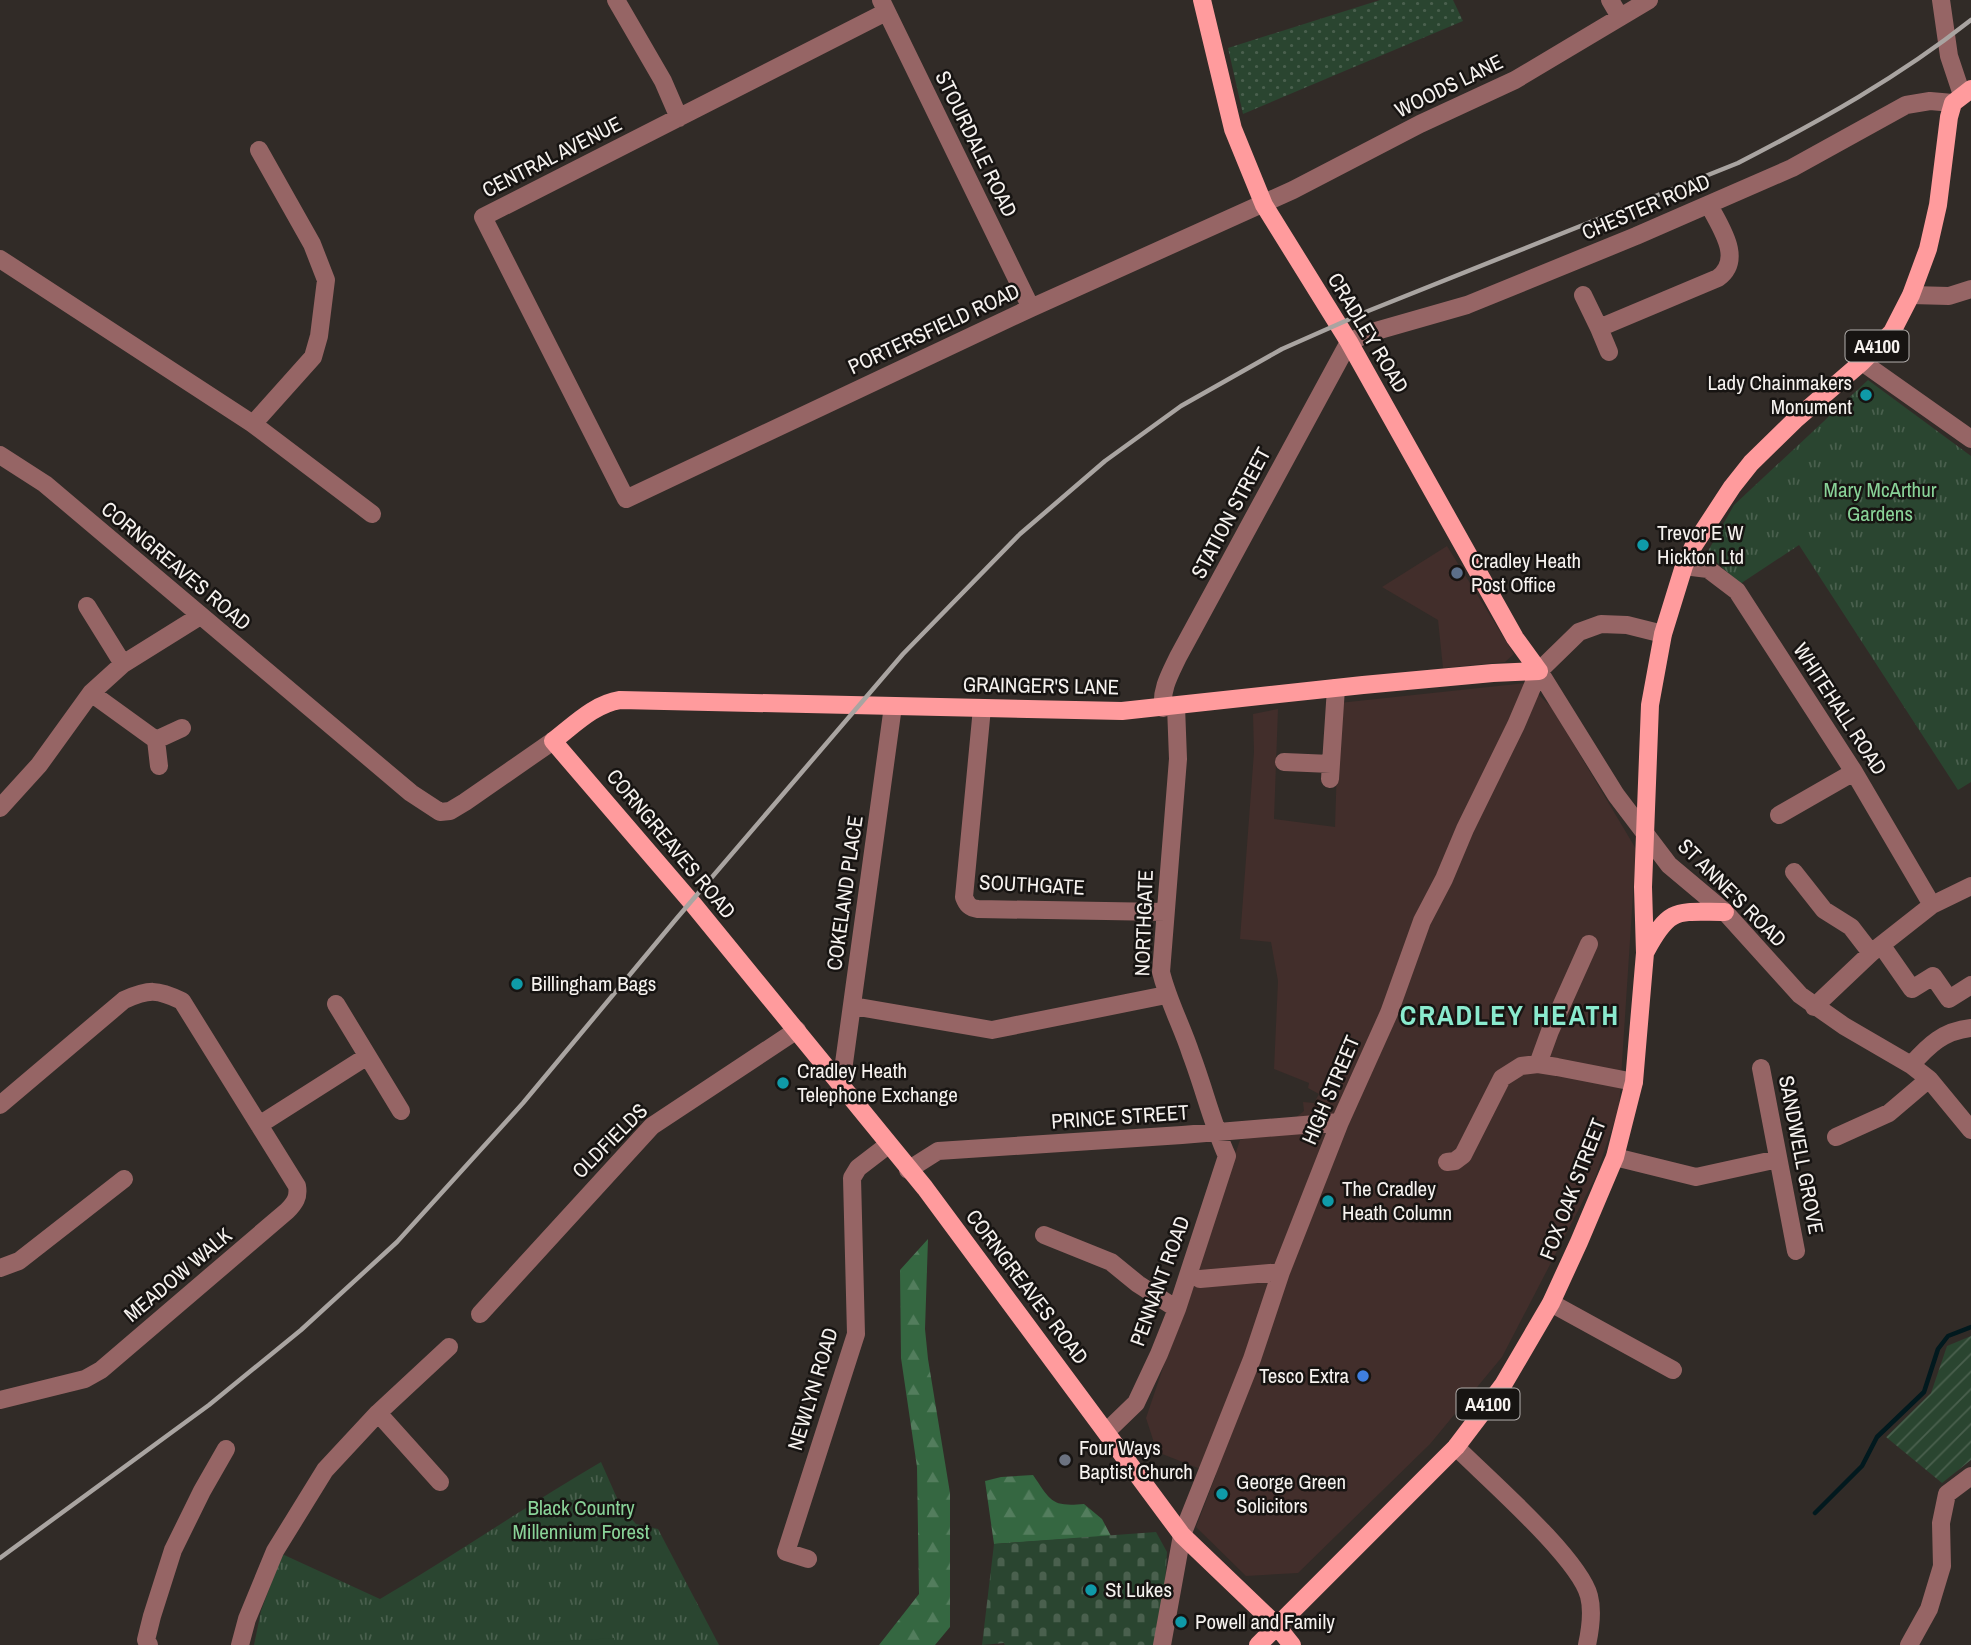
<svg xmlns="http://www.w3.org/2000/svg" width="1971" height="1645" viewBox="0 0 1971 1645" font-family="'Archivo Narrow',sans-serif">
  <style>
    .commercial { fill: #422e2b }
    .grass { fill: url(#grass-dots) }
    .forest { fill: url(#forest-firs) }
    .cemetery { fill: url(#cemetery-stones) }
    .park { fill: url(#park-tufts) }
    .garden { fill: url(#garden-furrows) }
    .pitch { fill: #2a4530 }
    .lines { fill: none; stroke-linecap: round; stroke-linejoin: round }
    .stream { stroke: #01191e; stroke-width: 4.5 }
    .minor { stroke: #966565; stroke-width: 18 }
    .major { stroke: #ff9b9d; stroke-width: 18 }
    .rail { stroke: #a9a4a1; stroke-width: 4.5 }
    .culture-dot { fill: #0f9aa8; stroke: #171412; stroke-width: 2.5 }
    .service-dot { fill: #5c6f8a; stroke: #171412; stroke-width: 2.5 }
    .shop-dot { fill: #3f7fe0; stroke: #171412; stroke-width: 2.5 }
    .worship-dot { fill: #6b7280; stroke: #171412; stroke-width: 2.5 }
    .labels { text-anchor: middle; stroke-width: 5; stroke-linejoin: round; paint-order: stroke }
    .shield { fill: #171412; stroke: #b3afad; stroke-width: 2 }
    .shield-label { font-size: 19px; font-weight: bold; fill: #f6f2ef }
    .street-label { font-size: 21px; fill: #f6f2ef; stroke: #171412 }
    .poi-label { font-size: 21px; fill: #f6f2ef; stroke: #171412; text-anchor: start }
    .park-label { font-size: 21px; fill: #89d398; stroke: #171412 }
    .district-label { font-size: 28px; font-weight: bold; letter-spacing: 2px; fill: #8aeace; stroke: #171412 }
  </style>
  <defs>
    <pattern id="grass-dots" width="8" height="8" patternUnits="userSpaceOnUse" patternTransform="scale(1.75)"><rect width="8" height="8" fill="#2a4530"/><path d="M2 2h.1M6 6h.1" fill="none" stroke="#4a604e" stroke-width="1.8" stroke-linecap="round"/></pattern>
    <pattern id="forest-firs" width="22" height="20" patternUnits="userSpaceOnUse" patternTransform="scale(1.75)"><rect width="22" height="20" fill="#356741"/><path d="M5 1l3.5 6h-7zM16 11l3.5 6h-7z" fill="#537d5d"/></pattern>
    <pattern id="cemetery-stones" width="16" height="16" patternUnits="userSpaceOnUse" patternTransform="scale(1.75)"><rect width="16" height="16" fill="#2a4530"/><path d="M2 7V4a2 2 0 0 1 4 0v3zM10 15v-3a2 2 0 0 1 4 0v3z" fill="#4a604e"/></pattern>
    <pattern id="park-tufts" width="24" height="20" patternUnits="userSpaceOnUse" patternTransform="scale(1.75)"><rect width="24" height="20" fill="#2a4530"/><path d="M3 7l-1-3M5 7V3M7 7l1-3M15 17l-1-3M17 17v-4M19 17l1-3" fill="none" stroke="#4a604e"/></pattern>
    <pattern id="garden-furrows" width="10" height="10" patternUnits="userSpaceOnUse" patternTransform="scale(1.75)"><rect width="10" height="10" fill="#2a4530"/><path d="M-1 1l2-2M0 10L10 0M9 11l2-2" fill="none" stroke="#4a604e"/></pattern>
  </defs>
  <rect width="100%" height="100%" fill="#312b27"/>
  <path class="commercial" d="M 1447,546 L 1514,654 L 1505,662 L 1443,668 L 1438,620 L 1382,587 Z
    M 1527,683 L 1552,708 L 1636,849 L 1619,1108 L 1595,1178 L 1502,1357 L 1430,1444 L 1298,1573 L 1246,1576 L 1196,1527 L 1216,1475 L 1157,1452 L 1146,1418 L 1240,1140 L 1281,1129 L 1304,1111 L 1303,1102 L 1314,1103 L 1319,1094 L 1308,1088 L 1309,1083 L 1274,1069 L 1278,981 L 1271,942 L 1240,939 L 1254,752 L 1253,714 L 1278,709 L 1274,819 L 1335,827 L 1339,703 Z"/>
  <path class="grass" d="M 1380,0 L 1453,0 L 1463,21 L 1243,114 L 1228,48 Z"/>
  <path class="forest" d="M 928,1239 L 925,1329 L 928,1359 L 950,1493 L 950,1627 L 935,1645 L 879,1645 L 919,1594 L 917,1467 L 901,1358 L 900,1270 Z
    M 1033,1475 C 1051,1501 1051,1507 1084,1504 L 1102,1519 L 1111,1536 L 994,1544 L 985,1481 L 1001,1477 Z"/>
  <path class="cemetery" d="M 1156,1532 L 1167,1552 L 1165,1585 L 1154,1645 L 1005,1645 L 1004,1643 L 982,1645 L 994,1544 Z"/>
  <path class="park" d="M 1868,380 L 1971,456 L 1971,782 L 1958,790 L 1799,545 L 1740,584 L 1710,556 L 1708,551 L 1734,505 Z
    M 601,1462 L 621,1507 L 636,1524 L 658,1529 L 719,1645 L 254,1645 L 261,1611 L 282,1554 L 380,1599 C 455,1555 526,1506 601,1462 Z"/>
  <path class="garden" d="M 1971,1336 L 1971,1460 L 1942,1483 L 1886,1437 L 1931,1393 L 1947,1346 Z"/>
  <path class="pitch" d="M 614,1638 L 615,1645 L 510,1645 Z"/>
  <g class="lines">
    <path class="stream" d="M 1815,1513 L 1862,1466 L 1877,1437 L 1924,1392 L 1938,1349 L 1948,1336 L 1971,1327"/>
    <path class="minor" d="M 616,0 L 663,81 L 679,118
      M 881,0 L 1031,308
      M 1610,0 L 1620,17
      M 1941,0 L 1949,56 L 1962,95
      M 886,12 L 483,217 L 626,499 L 1031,308 L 1293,190 L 1420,124 L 1515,80 L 1649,0
      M 0,259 L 253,424 L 372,514
      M 1583,295 L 1599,328 L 1718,278 C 1744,259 1720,227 1709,205
      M 1911,295 L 1949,296 L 1971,289
      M 1599,328 L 1609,352
      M 1862,362 L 1971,439
      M 253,424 L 313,357 L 319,336 L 326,280 L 312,244 L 259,150
      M 0,455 L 45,484 L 411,793 L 440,812 L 450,811 L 465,802 L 553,741
      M 1684,566 L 1708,569 L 1737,591 L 1854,772 L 1932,905
      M 87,606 L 123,664
      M 1539,671 L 1616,795 L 1669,865 L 1725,912 L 1800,995 L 1844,1026 L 1911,1065 L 1929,1079 L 1971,1130
      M 91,693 L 156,740
      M 982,708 L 964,897 C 967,905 970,908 978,909 L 1165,912
      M 1163,708 C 1161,689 1170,674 1178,657 L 1349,342 L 1369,333 L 1467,305 L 1636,236 L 1792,168 L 1906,105 L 1930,101 L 1953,103
      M 1284,762 L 1331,764
      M 159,766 L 156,740 L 182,728
      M 1330,779 L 1336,688
      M 0,808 L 39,765 L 91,693 L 123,664 L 200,616
      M 1779,815 L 1854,772
      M 1794,872 L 1824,910 L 1851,927 L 1871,953
      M 1882,946 L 1912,989 L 1933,976 L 1949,999 L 1971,985
      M 336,1004 L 401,1111
      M 853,1006 L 992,1030 L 1166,995
      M 1814,1007 L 1871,953 L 1932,905 L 1971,886
      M 1538,1064 L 1550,1031 L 1589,944
      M 1911,1065 C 1929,1045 1943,1031 1971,1028
      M 1761,1068 L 1796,1251
      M 841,1085 L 893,706
      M 0,1105 L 124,1000 C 149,989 157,989 182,1001 L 297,1186 C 299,1197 295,1203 287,1211 L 101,1370 L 85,1379 L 0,1400
      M 259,1125 L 366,1057
      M 1836,1137 L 1889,1113 L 1929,1079
      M 1615,1157 L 1696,1177 L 1778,1159
      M 1447,1162 L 1455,1161 L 1463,1155 L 1502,1078 L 1521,1066 L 1538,1064 L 1557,1067 L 1634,1082
      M 908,1170 L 938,1151 L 1182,1135 L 1340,1122
      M 1044,1235 L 1111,1262 L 1138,1284 L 1177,1309
      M 0,1268 L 19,1261 L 124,1179
      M 1200,1279 L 1281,1272
      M 1551,1303 L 1673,1370
      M 480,1314 L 652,1126 L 797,1030
      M 378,1413 L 440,1482
      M 1106,1432 L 1136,1403 L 1159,1354 L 1177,1309 L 1227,1156 C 1212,1123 1204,1088 1191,1054 C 1182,1026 1168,1001 1161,972 L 1178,759 L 1176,706
      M 1456,1447 C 1487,1478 1579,1558 1589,1596 C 1593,1611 1590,1631 1587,1645
      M 808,1559 L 786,1552 L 856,1334 L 852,1178 L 858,1168 L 888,1145
      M 149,1645 L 146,1640 L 152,1616 L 173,1550 L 202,1491 L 226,1449
      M 240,1645 L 247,1619 L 275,1551 L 325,1470 L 378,1413 L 449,1347
      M 1162,1645 L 1182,1535 L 1252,1359 L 1281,1272 L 1340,1122 L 1389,1013 L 1422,921 L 1444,879 L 1465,829 L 1516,725 L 1539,671 L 1579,632 L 1601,624 L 1627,625 L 1663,634
      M 1909,1645 L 1929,1609 L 1942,1566 L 1941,1523 L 1947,1494 L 1971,1476"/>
    <path class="major" d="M 1202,0 L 1233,129 L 1264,205 L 1349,342 L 1515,638 L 1539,671
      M 1646,951 C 1670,906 1677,912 1725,912
      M 1258,1645 L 1456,1447 L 1503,1385 L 1551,1303 L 1579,1242 L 1615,1157 L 1634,1082 L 1645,953 L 1643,887 L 1650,705 L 1663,634 L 1684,566 L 1694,545 L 1732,487 L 1751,463 L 1795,420 L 1862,362 L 1892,332 L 1911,295 L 1928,249 L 1938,205 L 1949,117 L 1953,103 L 1971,89
      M 1292,1645 L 1276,1625 L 1182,1535 L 925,1188 L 693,904 L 553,741 C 574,725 594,704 620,700 L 1122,711 L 1363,685 L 1493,673 L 1539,671"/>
    <path class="rail" d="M 0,1558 L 209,1405 L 301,1330 L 397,1242 L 523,1103 L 677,918 L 903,654 L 1020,534 L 1105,461 L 1181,406 L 1282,349 L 1368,311 L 1738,163 C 1820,121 1899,77 1971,20"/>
  </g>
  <g class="culture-dot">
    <circle cx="1866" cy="395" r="7"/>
    <circle cx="1643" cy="545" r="7"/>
    <circle cx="517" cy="984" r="7"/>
    <circle cx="783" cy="1083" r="7"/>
    <circle cx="1328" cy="1201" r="7"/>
    <circle cx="1222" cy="1494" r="7"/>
    <circle cx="1091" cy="1590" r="7"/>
    <circle cx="1181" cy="1622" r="7"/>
  </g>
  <circle class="service-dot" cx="1457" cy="573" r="7"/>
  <circle class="shop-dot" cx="1363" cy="1376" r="7"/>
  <circle class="worship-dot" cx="1065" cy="1460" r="7"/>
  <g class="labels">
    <g class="shield">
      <rect x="1845.5" y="330.5" width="63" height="31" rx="5"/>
      <rect x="1456.5" y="1388.5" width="63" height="31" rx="5"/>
    </g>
    <g class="shield-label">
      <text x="1877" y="353">A4100</text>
      <text x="1488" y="1411">A4100</text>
    </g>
    <g class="street-label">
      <text transform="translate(1449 86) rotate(-26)" y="7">WOODS LANE</text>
      <text transform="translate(976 144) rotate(64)" y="7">STOURDALE ROAD</text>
      <text transform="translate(552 157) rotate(-27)" y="7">CENTRAL AVENUE</text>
      <text transform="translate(1646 207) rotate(-23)" y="7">CHESTER ROAD</text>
      <text transform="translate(934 329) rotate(-25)" y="7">PORTERSFIELD ROAD</text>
      <text transform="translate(1368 333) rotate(59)" y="7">CRADLEY ROAD</text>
      <text transform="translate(1231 513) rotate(-62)" y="7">STATION STREET</text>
      <text transform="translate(176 566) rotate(40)" y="7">CORNGREAVES ROAD</text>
      <text transform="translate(1041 686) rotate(1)" y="7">GRAINGER'S LANE</text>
      <text transform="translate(1840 709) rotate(57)" y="7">WHITEHALL ROAD</text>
      <text transform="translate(671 844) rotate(50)" y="7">CORNGREAVES ROAD</text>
      <text transform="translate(1032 885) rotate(3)" y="7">SOUTHGATE</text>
      <text transform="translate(845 893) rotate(-82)" y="7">COKELAND PLACE</text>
      <text transform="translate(1732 893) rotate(45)" y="7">ST ANNE'S ROAD</text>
      <text transform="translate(1144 923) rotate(-88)" y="7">NORTHGATE</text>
      <text transform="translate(1331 1090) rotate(-67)" y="7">HIGH STREET</text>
      <text transform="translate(1120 1117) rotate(-4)" y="7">PRINCE STREET</text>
      <text transform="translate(610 1141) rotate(-45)" y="7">OLDFIELDS</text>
      <text transform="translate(1801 1155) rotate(79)" y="7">SANDWELL GROVE</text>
      <text transform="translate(1573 1189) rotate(-69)" y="7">FOX OAK STREET</text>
      <text transform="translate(178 1275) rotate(-40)" y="7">MEADOW WALK</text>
      <text transform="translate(1160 1281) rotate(-70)" y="7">PENNANT ROAD</text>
      <text transform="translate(1027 1287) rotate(53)" y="7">CORNGREAVES ROAD</text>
      <text transform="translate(813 1389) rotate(-73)" y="7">NEWLYN ROAD</text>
    </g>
    <g class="poi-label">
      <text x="1852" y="390" text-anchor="end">Lady Chainmakers<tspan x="1852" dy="24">Monument</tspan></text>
      <text x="1657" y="540">Trevor E W<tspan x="1657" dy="24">Hickton Ltd</tspan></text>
      <text x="1471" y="568">Cradley Heath<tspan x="1471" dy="24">Post Office</tspan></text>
      <text x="531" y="991">Billingham Bags</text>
      <text x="797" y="1078">Cradley Heath<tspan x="797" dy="24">Telephone Exchange</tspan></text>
      <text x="1342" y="1196">The Cradley<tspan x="1342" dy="24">Heath Column</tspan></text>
      <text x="1349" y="1383" text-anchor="end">Tesco Extra</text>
      <text x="1079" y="1455">Four Ways<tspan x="1079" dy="24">Baptist Church</tspan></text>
      <text x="1236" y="1489">George Green<tspan x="1236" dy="24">Solicitors</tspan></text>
      <text x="1105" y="1597">St Lukes</text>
      <text x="1195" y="1629">Powell and Family</text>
    </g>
    <g class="park-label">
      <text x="1880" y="497">Mary McArthur<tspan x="1880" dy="24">Gardens</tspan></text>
      <text x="581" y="1515">Black Country<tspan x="581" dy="24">Millennium Forest</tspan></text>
    </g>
    <g class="district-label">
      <text x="1510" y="1025">CRADLEY HEATH</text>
    </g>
  </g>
</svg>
